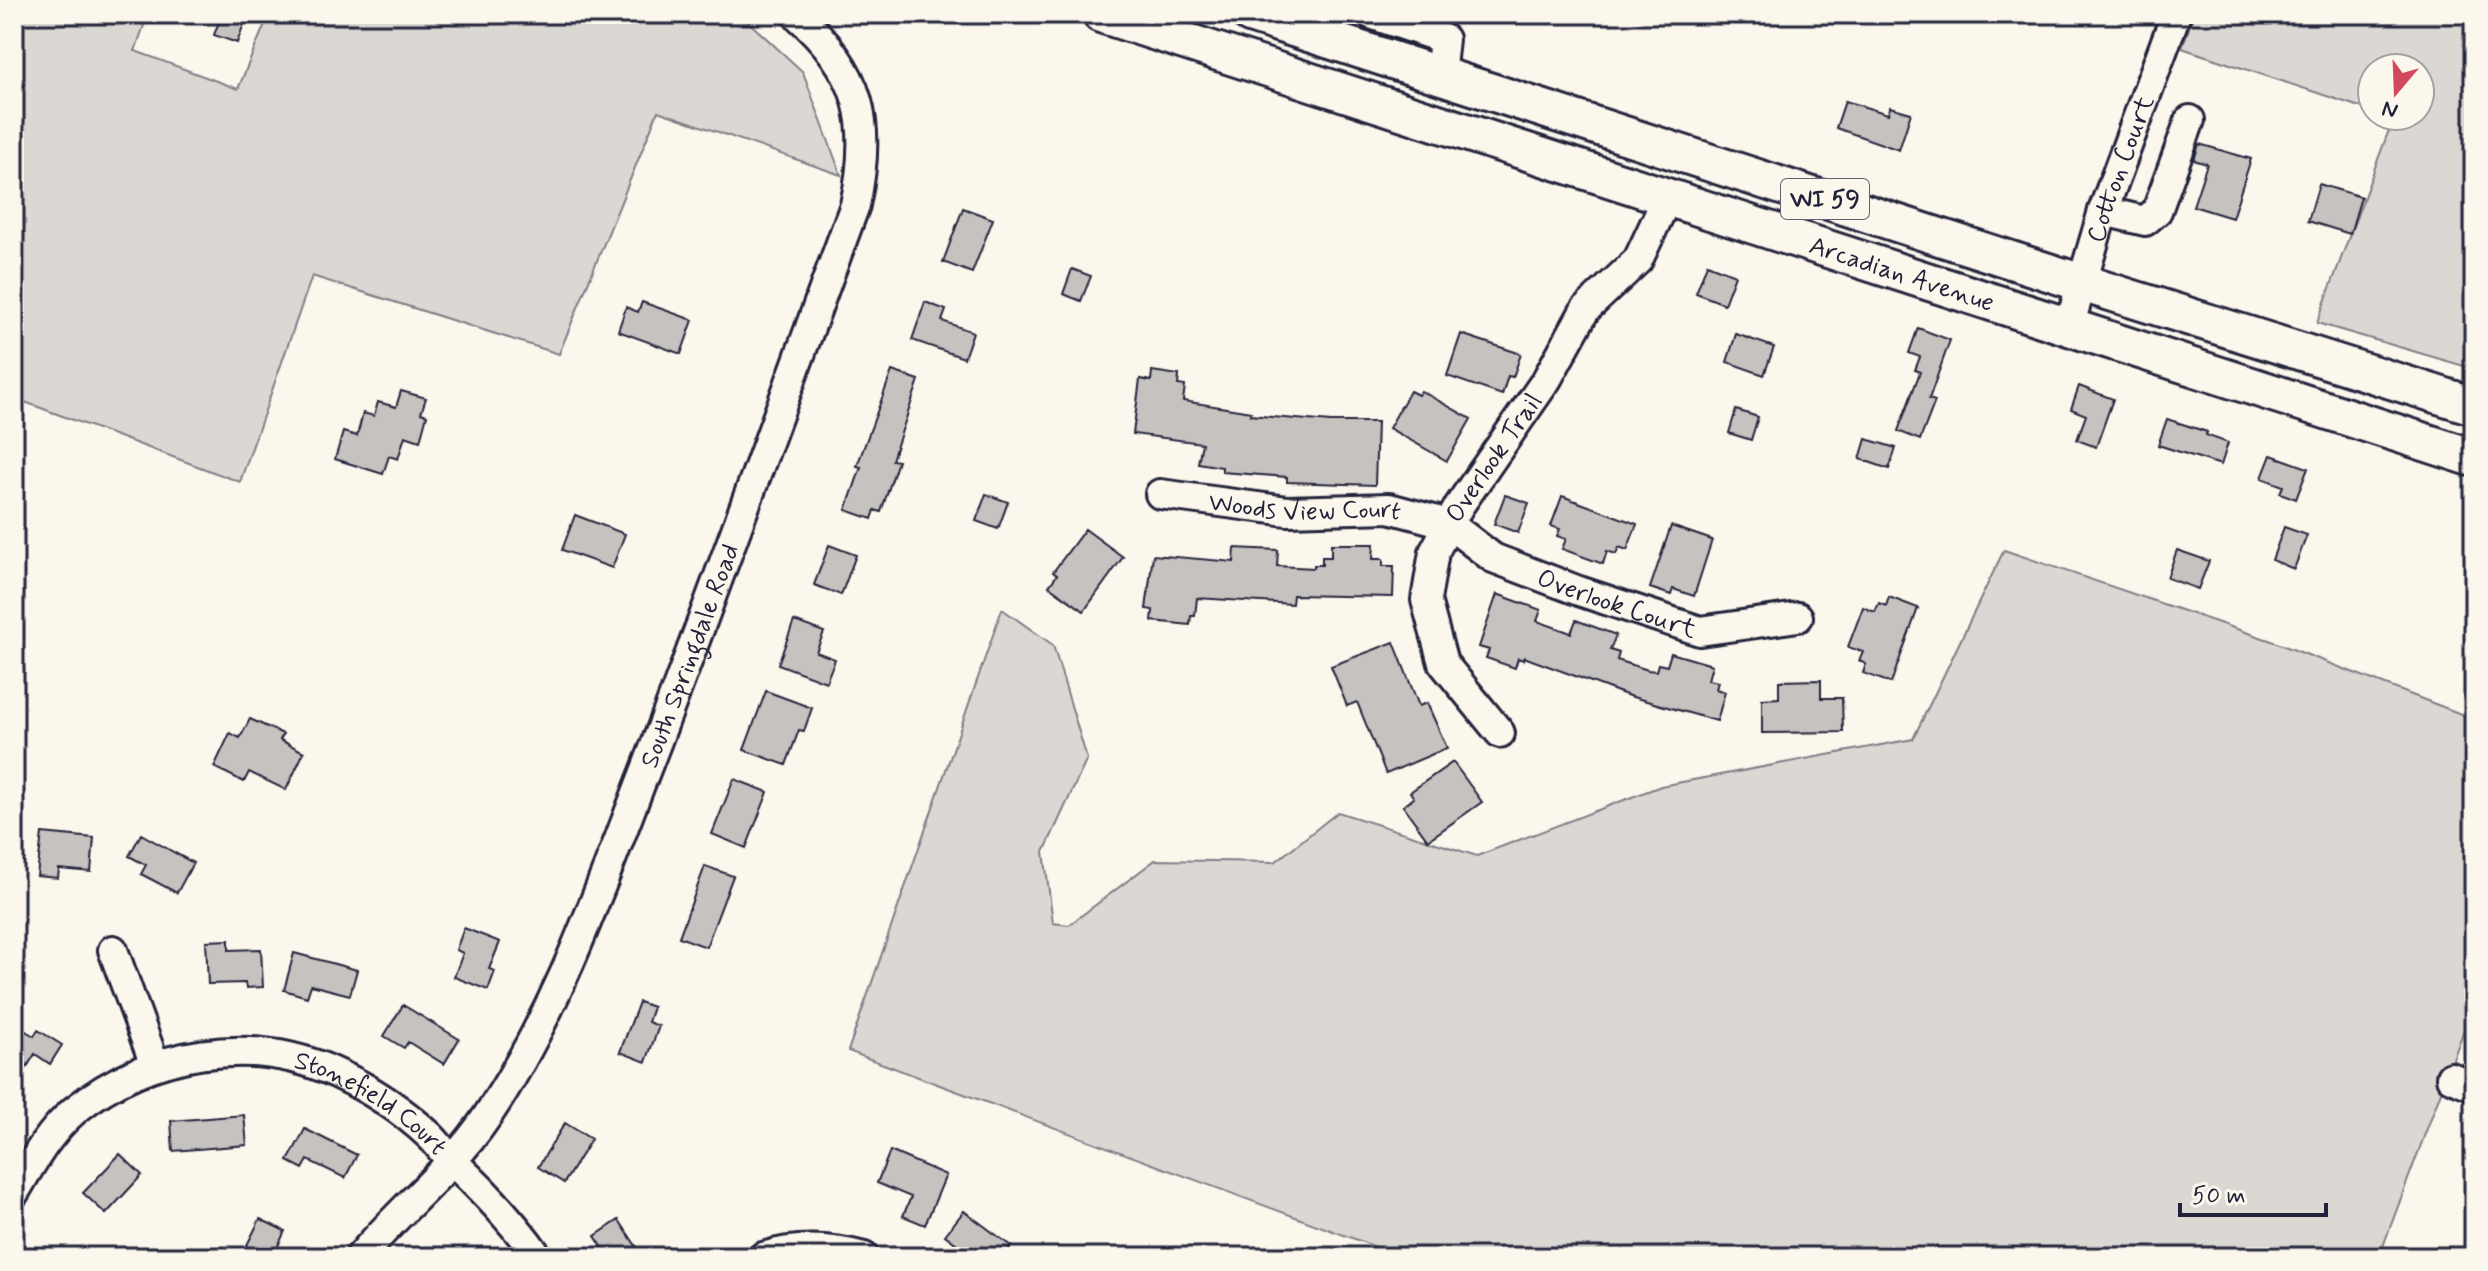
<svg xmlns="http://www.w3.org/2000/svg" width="2488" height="1271" viewBox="0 0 2488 1271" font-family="Mynerve,sans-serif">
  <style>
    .green { fill: #dbd8d3; stroke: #7e7d87; stroke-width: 2 }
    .building { fill: #c6c2c0; stroke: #22223b; stroke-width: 2 }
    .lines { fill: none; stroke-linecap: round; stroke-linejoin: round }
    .minor-casing { stroke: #22223b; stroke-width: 34 }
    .major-casing { stroke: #22223b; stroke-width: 42 }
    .minor { stroke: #fbf7ec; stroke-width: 28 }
    .major { stroke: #fbf7ec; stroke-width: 36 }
    .labels { text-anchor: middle; stroke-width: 8; stroke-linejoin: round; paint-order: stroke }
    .shield { fill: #fbf7ec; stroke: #636270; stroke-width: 2 }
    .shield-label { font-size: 24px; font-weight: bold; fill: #22223b }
    .street-label { font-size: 26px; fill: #22223b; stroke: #fbf7ec }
  </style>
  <rect width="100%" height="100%" fill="#fbf7ec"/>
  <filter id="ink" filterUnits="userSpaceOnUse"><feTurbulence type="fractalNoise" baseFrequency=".0125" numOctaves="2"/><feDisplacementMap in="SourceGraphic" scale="16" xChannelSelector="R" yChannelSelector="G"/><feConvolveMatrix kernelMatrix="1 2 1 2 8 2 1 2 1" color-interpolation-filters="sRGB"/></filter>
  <g filter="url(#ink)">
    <path class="green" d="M 14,14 L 148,14 L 135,51 L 238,89 L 269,14 L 512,14 L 565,23 L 634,14 L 740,14 L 803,72 L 841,175 L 658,111 L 559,354 L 312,276 L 240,482 L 14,398 Z
      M 2194,14 L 2474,14 L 2474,369 L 2317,323 L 2393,119 L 2387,116 L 2420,116 L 2420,68 L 2372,68 L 2372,111 L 2182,48 Z
      M 2004,550 L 2269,640 L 2474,719 L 2474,1003 L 2379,1257 L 1403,1257 L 848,1051 L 1002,609 L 1053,645 L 1087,759 L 1044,852 L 1053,923 L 1069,925 L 1155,860 L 1275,862 L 1338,812 L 1477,856 L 1661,786 L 1913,739 Z"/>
    <path class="building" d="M 222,14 L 236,14 L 246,18 L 237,43 L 214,35 Z
      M 1845,101 L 1888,114 L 1890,107 L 1911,113 L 1899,150 L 1836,128 Z
      M 2199,144 L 2251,159 L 2232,218 L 2193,206 L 2207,164 L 2194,160 Z
      M 2319,184 L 2361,197 L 2350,234 L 2308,221 Z
      M 963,208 L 993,219 L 972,273 L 943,262 Z
      M 1707,264 L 1735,275 L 1724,304 L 1696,293 Z
      M 1072,269 L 1091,276 L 1081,301 L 1063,294 Z
      M 642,302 L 693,320 L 681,354 L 618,331 L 626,307 L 638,312 Z
      M 925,302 L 946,310 L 942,321 L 973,332 L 964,358 L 912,340 Z
      M 1918,328 L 1950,340 L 1929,399 L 1935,401 L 1920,440 L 1898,431 L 1920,372 L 1915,370 L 1920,357 L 1909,353 Z
      M 1461,334 L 1521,354 L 1513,377 L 1508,376 L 1502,395 L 1447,376 Z
      M 1736,334 L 1774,347 L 1764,375 L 1727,362 Z
      M 892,371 L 919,380 L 892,460 L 898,461 L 881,512 L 875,510 L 872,519 L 846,510 L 861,467 L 857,466 Z
      M 1152,371 L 1179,375 L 1178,385 L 1185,386 L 1183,401 L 1251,412 L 1250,415 L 1331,422 L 1377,422 L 1375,485 L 1287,482 L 1287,477 L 1222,472 L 1222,467 L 1198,463 L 1202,443 L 1133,434 L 1140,379 L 1151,381 Z
      M 2079,386 L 2113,399 L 2096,447 L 2077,440 L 2086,415 L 2071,409 Z
      M 401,391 L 426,398 L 421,413 L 427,415 L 420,441 L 405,436 L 398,459 L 389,456 L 383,474 L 335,459 L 343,432 L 357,436 L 363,413 L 374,416 L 378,402 L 396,407 Z
      M 1410,391 L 1418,395 L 1421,391 L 1471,419 L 1447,461 L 1389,428 Z
      M 1736,410 L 1758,417 L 1751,440 L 1729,433 Z
      M 2167,419 L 2207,432 L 2206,435 L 2228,443 L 2221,465 L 2158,445 Z
      M 1866,439 L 1896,448 L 1889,469 L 1860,459 Z
      M 2271,455 L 2308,468 L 2296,499 L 2280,493 L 2283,486 L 2262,478 Z
      M 986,494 L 1008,502 L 998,529 L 976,521 Z
      M 1505,495 L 1529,503 L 1518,533 L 1494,524 Z
      M 1562,496 L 1637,524 L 1627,550 L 1619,547 L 1616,554 L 1607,551 L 1603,564 L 1562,549 L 1566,539 L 1557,536 L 1560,529 L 1551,526 Z
      M 575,515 L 625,534 L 612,568 L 562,550 Z
      M 1671,526 L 1712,540 L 1694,596 L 1673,589 L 1671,595 L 1650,588 Z
      M 2284,527 L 2307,535 L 2294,569 L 2272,560 Z
      M 1085,529 L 1123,557 L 1084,611 L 1049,586 L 1057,575 L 1053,572 Z
      M 1331,544 L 1374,544 L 1373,559 L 1383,559 L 1383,566 L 1394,566 L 1393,597 L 1293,595 L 1292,604 L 1197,598 L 1195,616 L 1191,616 L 1190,625 L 1152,621 L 1153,610 L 1146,609 L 1153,555 L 1234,562 L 1235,548 L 1278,550 L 1277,566 L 1314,568 L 1314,565 L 1322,565 L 1322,557 L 1331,557 Z
      M 829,545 L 856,555 L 841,595 L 814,585 Z
      M 2177,550 L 2209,561 L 2198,589 L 2167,578 Z
      M 1497,594 L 1541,610 L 1537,621 L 1571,633 L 1576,620 L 1616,635 L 1610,650 L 1619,653 L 1617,660 L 1648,670 L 1656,671 L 1658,664 L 1667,666 L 1671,653 L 1712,665 L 1708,680 L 1718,682 L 1716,689 L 1725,692 L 1717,721 L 1629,696 L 1524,657 L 1523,660 L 1518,658 L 1515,668 L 1486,658 L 1489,650 L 1479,647 Z
      M 1889,597 L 1918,608 L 1891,683 L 1863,673 L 1866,664 L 1859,661 L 1863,652 L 1848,647 L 1863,607 L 1875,612 L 1879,603 L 1886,606 Z
      M 794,621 L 824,632 L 816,652 L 835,659 L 826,682 L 778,664 Z
      M 1394,642 L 1419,706 L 1427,703 L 1447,748 L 1386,774 L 1357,702 L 1347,706 L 1331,666 Z
      M 1821,680 L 1821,698 L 1842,698 L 1843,732 L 1762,733 L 1762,699 L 1779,698 L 1779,681 Z
      M 766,691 L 812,708 L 804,731 L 799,730 L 786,765 L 744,750 Z
      M 250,719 L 283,734 L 280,740 L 304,752 L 286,790 L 249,772 L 244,782 L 214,767 L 230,733 L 240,738 Z
      M 1453,762 L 1482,802 L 1428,840 L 1403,806 L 1414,798 L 1410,792 Z
      M 734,779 L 768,792 L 746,848 L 712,834 Z
      M 42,833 L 94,838 L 91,872 L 59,869 L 58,878 L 37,876 Z
      M 141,834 L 193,863 L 177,893 L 141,874 L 146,865 L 129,856 Z
      M 705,866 L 733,876 L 706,947 L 679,937 Z
      M 464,928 L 500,942 L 489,969 L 495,971 L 488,990 L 454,977 L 463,953 L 456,950 Z
      M 229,940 L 229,950 L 261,949 L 263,987 L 246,988 L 245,983 L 208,984 L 206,941 Z
      M 294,953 L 357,970 L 350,995 L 311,985 L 307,997 L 284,990 Z
      M 639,1002 L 653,1007 L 648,1022 L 659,1026 L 646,1062 L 620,1052 Z
      M 403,1005 L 459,1039 L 444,1064 L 408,1042 L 404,1048 L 384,1036 Z
      M 14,1024 L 34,1036 L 38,1030 L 62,1045 L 50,1064 L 35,1054 L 14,1088 Z
      M 244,1115 L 247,1145 L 173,1151 L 171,1121 Z
      M 565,1123 L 591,1139 L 564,1183 L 538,1167 Z
      M 305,1129 L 357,1155 L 345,1178 L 308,1160 L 303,1169 L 288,1161 Z
      M 890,1151 L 946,1175 L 925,1225 L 903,1216 L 911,1197 L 877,1183 Z
      M 120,1154 L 142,1175 L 106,1214 L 83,1193 Z
      M 964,1211 L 1011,1246 L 1003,1257 L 974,1257 L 945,1235 Z
      M 260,1219 L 285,1231 L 273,1257 L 241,1257 Z
      M 619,1220 L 643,1257 L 609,1257 L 595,1236 Z"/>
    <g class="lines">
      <defs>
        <g id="minor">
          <path d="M 1371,14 L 1444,39 L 1440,76"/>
          <path d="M 2103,211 L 2145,221 L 2157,211 L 2190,120"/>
          <path id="s1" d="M 2069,327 L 2103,211 L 2176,14"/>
          <path id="s2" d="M 1160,494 L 1287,511 L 1389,508 L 1449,524 L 1493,558 L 1579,591 L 1700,631 L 1798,617"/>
          <path id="s3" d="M 1500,733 L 1443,663 L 1426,600 L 1434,552 L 1459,506 L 1547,379 L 1585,310 L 1638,260 L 1667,198"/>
          <path d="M 113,950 L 155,1065"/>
          <path d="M 2451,1077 L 2474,1086"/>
          <path id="s4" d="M 14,1193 C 32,1163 48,1133 75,1110 C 148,1051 253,1033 338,1074 C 370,1089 403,1111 429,1135 C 438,1143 444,1154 453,1162 C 485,1192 513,1221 538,1257"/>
          <path id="s5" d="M 360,1257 C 400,1209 451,1170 486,1118 C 557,1013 599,890 645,772 C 718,584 785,394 855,205 C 873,122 861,71 796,14"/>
          <path d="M 763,1257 C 797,1246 831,1248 864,1257"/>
        </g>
        <g id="major">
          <path id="s6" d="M 1101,14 L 2474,458"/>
          <path d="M 1250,14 L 2082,283 L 2474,406"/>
        </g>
      </defs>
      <use href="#minor" class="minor-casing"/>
      <use href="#major" class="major-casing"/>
      <use href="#minor" class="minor"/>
      <use href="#major" class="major"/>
    </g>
  </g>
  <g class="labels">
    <rect class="shield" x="1781" y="179" width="88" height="40" rx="6"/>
    <g class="shield-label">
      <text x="1825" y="207">WI 59</text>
    </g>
    <g class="street-label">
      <text dy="9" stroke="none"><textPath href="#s1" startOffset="166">Cotton Court</textPath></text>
      <text dy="9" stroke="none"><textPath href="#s6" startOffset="842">Arcadian Avenue</textPath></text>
      <text dy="9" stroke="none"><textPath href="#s3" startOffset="316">Overlook Trail</textPath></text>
      <text dy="9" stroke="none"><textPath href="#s2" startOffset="146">Woods View Court</textPath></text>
      <text dy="9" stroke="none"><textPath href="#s2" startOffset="480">Overlook Court</textPath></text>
      <text dy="9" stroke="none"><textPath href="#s5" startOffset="694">South Springdale Road</textPath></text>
      <text dy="9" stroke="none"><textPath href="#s4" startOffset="426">Stonefield Court</textPath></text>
    </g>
  </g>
  <rect width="2488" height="1271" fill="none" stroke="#fbf7ec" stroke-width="48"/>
  <rect x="24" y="24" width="2440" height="1223" fill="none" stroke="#22223b" stroke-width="3" filter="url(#ink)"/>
  <g transform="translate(2396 92) rotate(199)"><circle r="38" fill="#fbf7ec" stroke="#a4a2a5" stroke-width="2"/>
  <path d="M0-6L14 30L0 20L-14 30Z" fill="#d1495b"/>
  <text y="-12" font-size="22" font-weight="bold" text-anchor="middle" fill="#22223b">N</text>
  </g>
  <path d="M2180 1203v12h146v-12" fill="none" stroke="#22223b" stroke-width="4"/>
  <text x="2192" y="1203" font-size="24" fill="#22223b" stroke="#fbf7ec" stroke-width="6" paint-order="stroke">50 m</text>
</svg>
